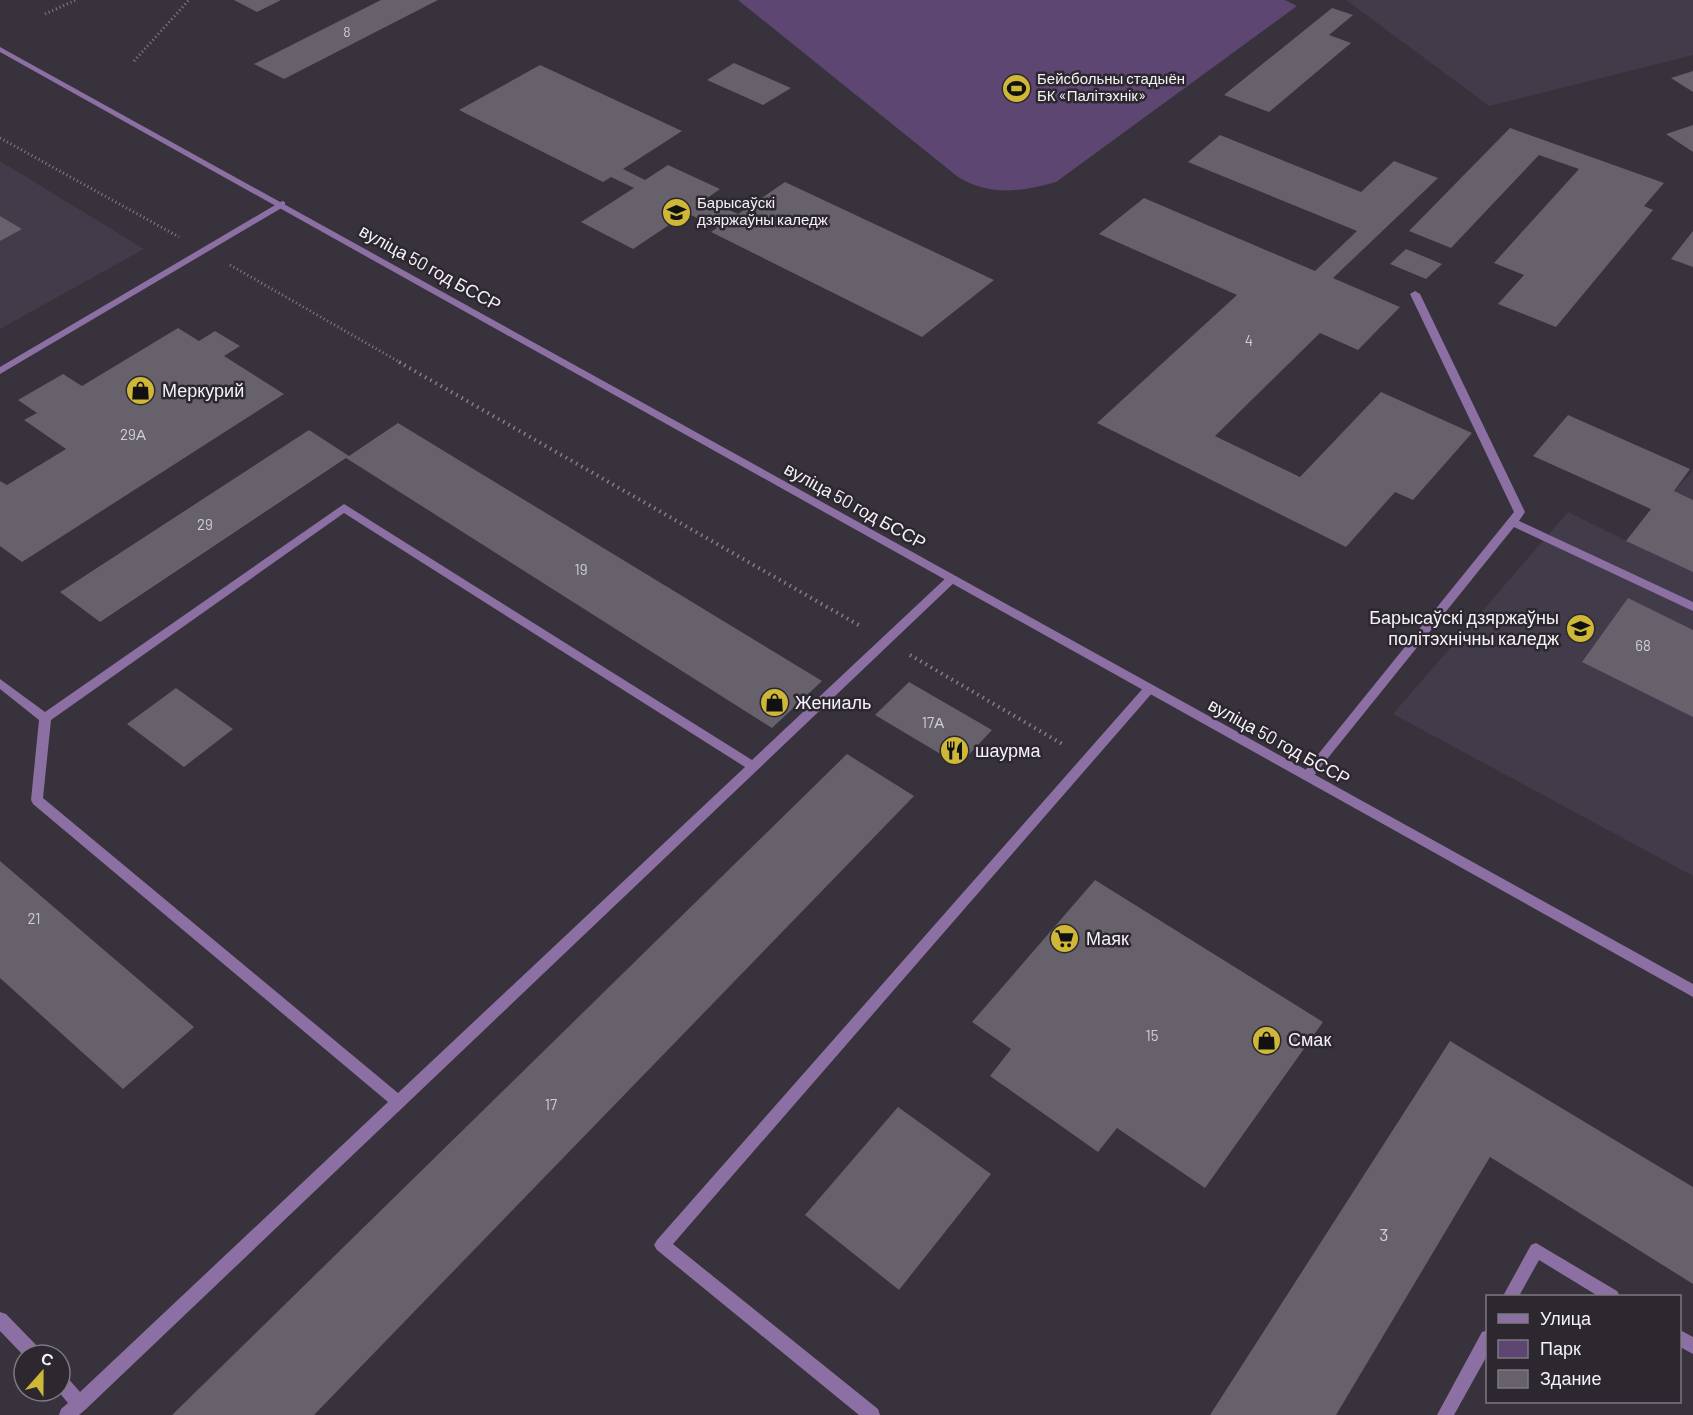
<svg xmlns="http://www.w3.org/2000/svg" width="1693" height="1415" viewBox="0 0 1693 1415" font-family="Barlow,sans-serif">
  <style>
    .built { fill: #423b49 }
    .green { fill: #5e4672 }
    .building { fill: #66616a }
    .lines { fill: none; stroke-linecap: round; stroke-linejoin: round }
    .path-far1 { stroke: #848088; stroke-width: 3; stroke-dasharray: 1 3; stroke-linecap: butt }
    .path { stroke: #848088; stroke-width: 4; stroke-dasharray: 1.5 4.5; stroke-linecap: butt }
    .lane { fill: #8c70a4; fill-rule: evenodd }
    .street { fill: #8c70a4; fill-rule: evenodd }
    .labels { text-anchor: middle; stroke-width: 5; stroke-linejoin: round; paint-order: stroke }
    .far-number-label { font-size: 14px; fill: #d1ced4 }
    .far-poi-label { font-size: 15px; fill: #f5f2f7; stroke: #2d2830; text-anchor: start }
    .number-label { font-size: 15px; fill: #d1ced4 }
    .street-label { font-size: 18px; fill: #f5f2f7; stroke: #2d2830 }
    .poi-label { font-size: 18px; fill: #f5f2f7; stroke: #2d2830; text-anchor: start }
    .near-number-label { font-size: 18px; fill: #d1ced4 }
  </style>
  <rect width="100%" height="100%" fill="#37323b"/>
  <path class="built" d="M 1346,0 L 1693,0 L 1693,55 L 1489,106 Z
    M 0,161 L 144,249 L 0,329 Z
    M 1693,471 L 1693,876 L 1393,714 L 1568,512 L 1627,541 Z"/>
  <path class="green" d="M 738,0 L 1285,0 L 1297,6 L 1056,182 C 1022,192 989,196 958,177 Z"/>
  <path class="building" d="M 234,0 L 281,0 L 257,12 Z
    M 381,0 L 438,0 L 284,79 L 254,64 Z
    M 1332,8 L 1353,15 L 1329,35 L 1351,43 L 1269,112 L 1224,95 Z
    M 734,63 L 791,88 L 763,105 L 707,80 Z
    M 540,65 L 682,131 L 623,169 L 645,180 L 668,165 L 720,189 L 706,199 L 738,214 L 785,182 L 994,280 L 922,337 L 711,232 L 717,228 L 687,213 L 633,249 L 581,222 L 634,188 L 611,177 L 603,182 L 459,110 Z
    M 1693,71 L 1693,92 L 1671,78 Z
    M 1693,125 L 1693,152 L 1666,134 Z
    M 1510,128 L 1664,183 L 1644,206 L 1653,210 L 1556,327 L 1498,304 L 1524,275 L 1494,263 L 1579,169 L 1539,155 L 1451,248 L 1409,231 Z
    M 1220,135 L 1361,192 L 1394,161 L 1438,178 L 1333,278 L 1400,307 L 1358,350 L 1320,333 L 1215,436 L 1300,477 L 1381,392 L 1472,433 L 1413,500 L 1395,492 L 1346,547 L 1097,423 L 1237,295 L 1099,234 L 1144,198 L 1315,271 L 1357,231 L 1188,162 Z
    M 0,216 L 22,229 L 0,241 Z
    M 1693,231 L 1693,267 L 1671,259 Z
    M 1406,249 L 1442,264 L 1426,279 L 1390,264 Z
    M 178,328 L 199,341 L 215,331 L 240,346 L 224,356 L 284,394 L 22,562 L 0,546 L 0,481 L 7,485 L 66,449 L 24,420 L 37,413 L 18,400 L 63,374 L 82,386 Z
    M 1568,415 L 1690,469 L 1674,491 L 1693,500 L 1693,572 L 1626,541 L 1651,509 L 1533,456 Z
    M 398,423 L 822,681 L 772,728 L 346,458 L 100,622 L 60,592 L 309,430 L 349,456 Z
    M 1628,598 L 1693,630 L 1693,717 L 1582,662 Z
    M 909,682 L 992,730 L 959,765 L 875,715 Z
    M 176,688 L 233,729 L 184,767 L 127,724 Z
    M 847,754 L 914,796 L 314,1415 L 172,1415 Z
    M 0,861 L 194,1027 L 123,1089 L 0,978 Z
    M 1095,880 L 1323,1022 L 1205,1188 L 1117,1128 L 1098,1152 L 990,1076 L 1011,1049 L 972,1022 Z
    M 1450,1041 L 1693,1187 L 1693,1284 L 1490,1157 L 1336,1415 L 1210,1415 Z
    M 898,1107 L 991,1174 L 899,1290 L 805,1215 Z"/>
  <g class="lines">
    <path class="path-far1" d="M 45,14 L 76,0
      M 134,61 L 189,0
      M 0,138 L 179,237
      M 230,265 L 401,363"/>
    <path class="path" d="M 399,362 L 862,627
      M 910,655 L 1064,745"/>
    <path class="lane" d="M 282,201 L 285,202 L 285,206 L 0,374 L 0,367 Z
      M 1415,291 L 1420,294 L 1525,512 L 1519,521 L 1693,602 L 1693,611 L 1514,527 L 1311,779 L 1303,779 L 1301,776 L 1303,773 L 1514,512 L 1410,294 Z
      M 344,504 L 752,760 L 948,576 L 956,576 L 958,579 L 86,1409 L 79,1415 L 59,1415 L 61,1409 L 68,1403 L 58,1391 L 60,1391 L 60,1374 L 66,1376 L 80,1392 L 388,1102 L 33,804 L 31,800 L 39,720 L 0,689 L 0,679 L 45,712 ZM 344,513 L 745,767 L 398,1093 L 43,798 L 51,720 Z
      M 1149,684 L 1155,689 L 1153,692 L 673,1244 L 878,1409 L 880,1415 L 859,1415 L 657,1250 L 654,1245 L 657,1240 L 1145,686 Z
      M 1536,1243 L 1617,1291 L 1620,1296 L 1598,1296 L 1539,1260 L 1519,1296 L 1503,1296 L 1531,1245 Z
      M 0,1312 L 6,1314 L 40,1349 L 42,1355 L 24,1356 L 0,1331 Z
      M 1488,1330 L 1488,1354 L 1454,1415 L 1437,1415 L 1482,1332 Z
      M 1680,1330 L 1693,1337 L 1693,1354 L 1680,1347 Z"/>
    <path class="street" d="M 0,47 L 1693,984 L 1693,997 L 0,52 Z"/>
  </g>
  <defs>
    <symbol id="stadium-disc" viewBox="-11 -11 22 22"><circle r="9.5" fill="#cfb837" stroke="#2d2830"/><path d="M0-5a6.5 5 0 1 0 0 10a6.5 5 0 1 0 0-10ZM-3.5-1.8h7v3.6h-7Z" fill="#111"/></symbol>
    <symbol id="university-disc" viewBox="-11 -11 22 22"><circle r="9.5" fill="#cfb837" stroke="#2d2830"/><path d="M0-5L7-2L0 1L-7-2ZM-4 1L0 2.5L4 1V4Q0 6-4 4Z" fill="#111"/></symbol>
    <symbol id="shop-disc" viewBox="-11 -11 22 22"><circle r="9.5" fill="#cfb837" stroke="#2d2830"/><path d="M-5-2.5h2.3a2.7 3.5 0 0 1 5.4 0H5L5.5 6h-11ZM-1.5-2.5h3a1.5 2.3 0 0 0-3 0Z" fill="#111"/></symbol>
    <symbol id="restaurant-disc" viewBox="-11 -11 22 22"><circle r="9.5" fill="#cfb837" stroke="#2d2830"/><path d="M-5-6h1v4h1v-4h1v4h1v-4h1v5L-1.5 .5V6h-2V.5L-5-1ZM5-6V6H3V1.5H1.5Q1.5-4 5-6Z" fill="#111"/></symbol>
    <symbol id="supermarket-disc" viewBox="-11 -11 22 22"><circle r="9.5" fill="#cfb837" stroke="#2d2830"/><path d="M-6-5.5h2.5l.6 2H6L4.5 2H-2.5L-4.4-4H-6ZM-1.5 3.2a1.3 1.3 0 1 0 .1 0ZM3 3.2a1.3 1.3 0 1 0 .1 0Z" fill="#111"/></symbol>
  </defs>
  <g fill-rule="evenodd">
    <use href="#stadium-disc" x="1000" y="72" width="33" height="33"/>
    <use href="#university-disc" x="660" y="196" width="33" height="33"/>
    <use href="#shop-disc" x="124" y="374" width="33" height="33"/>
    <use href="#university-disc" x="1564" y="612" width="33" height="33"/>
    <use href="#shop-disc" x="758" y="686" width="33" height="33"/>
    <use href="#restaurant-disc" x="938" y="734" width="33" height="33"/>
    <use href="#supermarket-disc" x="1048" y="922" width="33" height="33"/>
    <use href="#shop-disc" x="1250" y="1024" width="33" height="33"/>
  </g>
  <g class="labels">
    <g class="far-number-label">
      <text x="347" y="37">8</text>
    </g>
    <g class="far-poi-label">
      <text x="1037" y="84">Бейсбольны стадыён<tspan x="1037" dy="17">БК «Палітэхнік»</tspan></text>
      <text x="697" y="208">Барысаўскі<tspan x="697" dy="17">дзяржаўны каледж</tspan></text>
    </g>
    <g class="number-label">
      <text x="1249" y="346">4</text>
      <text x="133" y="440">29А</text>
      <text x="205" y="530">29</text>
      <text x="581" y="575">19</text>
      <text x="1643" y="651">68</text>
      <text x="933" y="728">17А</text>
      <text x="34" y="924">21</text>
      <text x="1152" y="1041">15</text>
      <text x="551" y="1110">17</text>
    </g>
    <g class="street-label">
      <text transform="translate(430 268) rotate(29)" y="6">вуліца 50 год БССР</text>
      <text transform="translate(855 506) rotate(29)" y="6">вуліца 50 год БССР</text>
      <text transform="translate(1279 742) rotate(29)" y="6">вуліца 50 год БССР</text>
    </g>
    <g class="poi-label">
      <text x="162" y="397">Меркурий</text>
      <text x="1559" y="624" text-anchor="end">Барысаўскі дзяржаўны<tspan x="1559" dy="21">політэхнічны каледж</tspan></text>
      <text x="795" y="709">Жениаль</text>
      <text x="975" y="757">шаурма</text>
      <text x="1086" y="945">Маяк</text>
      <text x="1288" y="1046">Смак</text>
    </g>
    <g class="near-number-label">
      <text x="1384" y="1241">3</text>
    </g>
  </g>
  <rect x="1486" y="1295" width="195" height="108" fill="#2d2830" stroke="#7d7980" stroke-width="1.5"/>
  <rect x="1498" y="1314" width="30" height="9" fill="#8c70a4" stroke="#7d7980" stroke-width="1.5"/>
  <text x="1540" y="1325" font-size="18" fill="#f5f2f7">Улица</text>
  <rect x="1498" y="1340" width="30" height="18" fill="#5e4672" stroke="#7d7980" stroke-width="1.5"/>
  <text x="1540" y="1355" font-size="18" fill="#f5f2f7">Парк</text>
  <rect x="1498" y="1370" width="30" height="18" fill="#66616a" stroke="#7d7980" stroke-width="1.5"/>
  <text x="1540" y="1385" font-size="18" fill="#f5f2f7">Здание</text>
  <g transform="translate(42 1373) rotate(21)"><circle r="28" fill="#2d2830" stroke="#7d7980" stroke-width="1.5"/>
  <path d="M0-4.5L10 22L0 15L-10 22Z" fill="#cfb837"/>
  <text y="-9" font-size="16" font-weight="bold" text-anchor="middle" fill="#f5f2f7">С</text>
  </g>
</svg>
